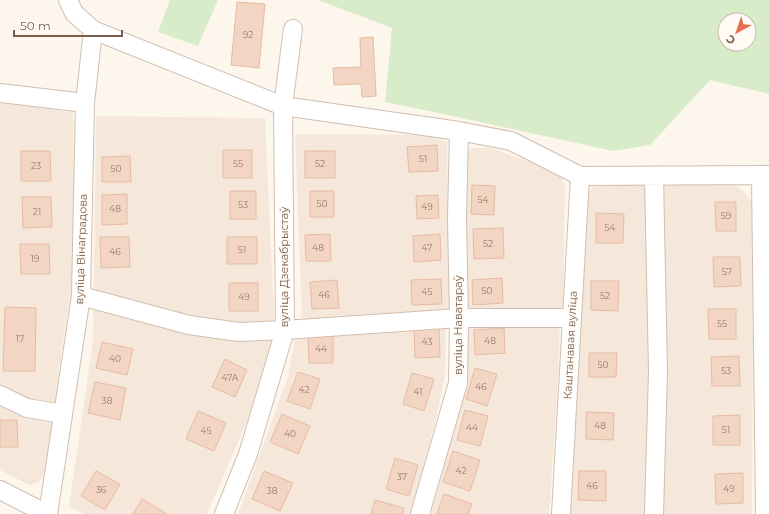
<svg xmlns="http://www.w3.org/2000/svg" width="769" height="514" viewBox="0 0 769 514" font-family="Montserrat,sans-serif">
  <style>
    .residential { fill: #f5e8da }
    .green { fill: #d8ecc9; fill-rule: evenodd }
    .building { fill: #f3d5c3; stroke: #e6bba3 }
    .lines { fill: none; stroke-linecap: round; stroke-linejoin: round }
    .minor-casing { stroke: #d1beb0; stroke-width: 20 }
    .minor { stroke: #fff; stroke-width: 18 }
    .labels { text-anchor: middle; stroke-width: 3; stroke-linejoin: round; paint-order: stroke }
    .number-label { font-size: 9px; fill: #987a6a }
    .street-label { font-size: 11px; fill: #7a5c4d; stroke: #fffaf3 }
  </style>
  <rect width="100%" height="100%" fill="#fdf6ec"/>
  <path class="residential" d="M 0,101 L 73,113 L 75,263 L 59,369 L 47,470 L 38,483 L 29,485 L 0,470 Z
    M 96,116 L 265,118 L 274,314 L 272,341 L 247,421 L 207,514 L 84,514 L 69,506 L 93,341 Z
    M 295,134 L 431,135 L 447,142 L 450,312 L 302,319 Z
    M 472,148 L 491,148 L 557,172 L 565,186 L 563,311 L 467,313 L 463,159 Z
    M 713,181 L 735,185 L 745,193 L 752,202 L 753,310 L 752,514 L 569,514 L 586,195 L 596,184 Z
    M 560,323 L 557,398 L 549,514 L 431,514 L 451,439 L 466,372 L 469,326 Z
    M 446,326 L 445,376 L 436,419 L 411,514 L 238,514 L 288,376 L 296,332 Z"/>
  <path class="green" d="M 170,0 L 218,0 L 198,46 L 158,32 Z
    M 318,0 L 769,0 L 769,94 L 710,80 L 650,145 L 613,151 L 439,113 L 385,102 L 392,28 ZM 725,20 L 749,20 L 749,44 L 725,44 Z"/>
  <path class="building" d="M 237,2 L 265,4 L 259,68 L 231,65 Z
    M 373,37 L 376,96 L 362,97 L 361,84 L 334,85 L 333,68 L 361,67 L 360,38 Z
    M 437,145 L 438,171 L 409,172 L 407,147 Z
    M 223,150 L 252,150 L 252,178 L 223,178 Z
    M 21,151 L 50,151 L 51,181 L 21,181 Z
    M 305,151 L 335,151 L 335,178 L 305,178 Z
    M 130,156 L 131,182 L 102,182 L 102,157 Z
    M 472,185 L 495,186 L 494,215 L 471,214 Z
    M 230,191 L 256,191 L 256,219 L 230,219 Z
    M 310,191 L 334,191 L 334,217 L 310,217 Z
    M 127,194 L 127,224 L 102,225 L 102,195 Z
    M 438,195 L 439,218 L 417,219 L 416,196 Z
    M 22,197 L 51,197 L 52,227 L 23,228 Z
    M 715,202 L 736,202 L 736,231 L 716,231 Z
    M 596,213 L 624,214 L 623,243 L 596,243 Z
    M 503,228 L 504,258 L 474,259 L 473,229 Z
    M 330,234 L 331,261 L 306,261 L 305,235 Z
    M 440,234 L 441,260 L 414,262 L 413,236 Z
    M 100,237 L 129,237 L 130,267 L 101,268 Z
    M 227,237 L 257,237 L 257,264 L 227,264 Z
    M 20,244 L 49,244 L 50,274 L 21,274 Z
    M 713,257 L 740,257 L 741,286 L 714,287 Z
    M 502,278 L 503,303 L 473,305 L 472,280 Z
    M 441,279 L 442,304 L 412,305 L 411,280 Z
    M 337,280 L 339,308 L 312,309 L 310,282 Z
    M 591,281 L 619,281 L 618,311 L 591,310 Z
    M 229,283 L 258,283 L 258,311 L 229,311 Z
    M 5,307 L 36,308 L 35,371 L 3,371 Z
    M 708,309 L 736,309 L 736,339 L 709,339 Z
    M 439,327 L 440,357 L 415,358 L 414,328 Z
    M 504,328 L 505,353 L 475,355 L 474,330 Z
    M 308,334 L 333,334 L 333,363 L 309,363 Z
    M 102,342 L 133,349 L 127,375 L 96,368 Z
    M 589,353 L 617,353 L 616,377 L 589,377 Z
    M 739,356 L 740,386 L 712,386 L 711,357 Z
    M 225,359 L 247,370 L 235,397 L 212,387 Z
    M 475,368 L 497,374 L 487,406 L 466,399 Z
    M 298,372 L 320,379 L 310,409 L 287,401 Z
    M 412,373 L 434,379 L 424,411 L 403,404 Z
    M 95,382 L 126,388 L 120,420 L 88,413 Z
    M 465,410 L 488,416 L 480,446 L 457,440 Z
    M 198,411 L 226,423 L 214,451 L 186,439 Z
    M 586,412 L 614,413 L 613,440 L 586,439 Z
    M 282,414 L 310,426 L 298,454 L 270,442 Z
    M 740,415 L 740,445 L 713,445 L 713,416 Z
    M 0,420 L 17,420 L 18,447 L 0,447 Z
    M 453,451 L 480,460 L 470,491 L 443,482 Z
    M 395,458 L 418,465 L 409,496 L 386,489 Z
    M 96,471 L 120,484 L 105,510 L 81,496 Z
    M 264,471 L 293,483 L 280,511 L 252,499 Z
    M 579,471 L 606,471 L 606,501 L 578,500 Z
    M 743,473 L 743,503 L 716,504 L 715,474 Z
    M 444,494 L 472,504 L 468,514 L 437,514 Z
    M 142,499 L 167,514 L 133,514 Z
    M 375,500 L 404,508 L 403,514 L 371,514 Z"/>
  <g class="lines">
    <defs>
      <path id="minor" d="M 68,0 L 74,13 L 93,30 L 283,106 L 459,131 L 511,141 L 580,176 L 769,175
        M 0,93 L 85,103
        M 654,176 L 658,371 L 654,514
        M 761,176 L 765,514
        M 81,296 L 189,325 L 239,332 L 285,330 L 459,318 L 571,318
        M 0,395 L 27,408 L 63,414
        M 0,490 L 47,514
        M 48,514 L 81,296 L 85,103 L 93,30
        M 224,514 L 248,454 L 285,330 L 283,106 L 293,29
        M 420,514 L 458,383 L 459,318 L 457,218 L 459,131
        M 561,514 L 580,176"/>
    </defs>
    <use href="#minor" class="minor-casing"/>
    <use href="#minor" class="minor"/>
  </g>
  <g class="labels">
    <g class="number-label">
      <text x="248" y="38">92</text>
      <text x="423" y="162">51</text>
      <text x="238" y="167">55</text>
      <text x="320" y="167">52</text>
      <text x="36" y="169">23</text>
      <text x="116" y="172">50</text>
      <text x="483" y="203">54</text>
      <text x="322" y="207">50</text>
      <text x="243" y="208">53</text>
      <text x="427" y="210">49</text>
      <text x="115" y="212">48</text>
      <text x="37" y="215">21</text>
      <text x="726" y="219">59</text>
      <text x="610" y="231">54</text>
      <text x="488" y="247">52</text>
      <text x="318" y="251">48</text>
      <text x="427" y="251">47</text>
      <text x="242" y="253">51</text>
      <text x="115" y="255">46</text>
      <text x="35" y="262">19</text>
      <text x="727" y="275">57</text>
      <text x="487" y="294">50</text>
      <text x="427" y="295">45</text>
      <text x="324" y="298">46</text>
      <text x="605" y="299">52</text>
      <text x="244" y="300">49</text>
      <text x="722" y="327">55</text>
      <text x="20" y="342">17</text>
      <text x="490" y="344">48</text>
      <text x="427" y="345">43</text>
      <text x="321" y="352">44</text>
      <text x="115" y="362">40</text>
      <text x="603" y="368">50</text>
      <text x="726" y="374">53</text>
      <text x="230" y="381">47А</text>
      <text x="481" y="390">46</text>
      <text x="304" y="393">42</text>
      <text x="418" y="395">41</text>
      <text x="107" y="404">38</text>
      <text x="600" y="429">48</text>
      <text x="472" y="431">44</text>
      <text x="726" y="433">51</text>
      <text x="206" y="434">45</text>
      <text x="290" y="437">40</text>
      <text x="461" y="474">42</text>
      <text x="402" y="480">37</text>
      <text x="592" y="489">46</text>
      <text x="729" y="492">49</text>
      <text x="101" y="493">36</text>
      <text x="272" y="494">38</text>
    </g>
    <g class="street-label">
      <text transform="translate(81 249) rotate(-88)" y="4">вуліца Вінаградова</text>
      <text transform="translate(284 267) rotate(-90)" y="4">вуліца Дзекабрыстаў</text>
      <text transform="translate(458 325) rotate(-90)" y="4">вуліца Наватараў</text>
      <text transform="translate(570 345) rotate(-87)" y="4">Каштанавая вуліца</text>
    </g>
  </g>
  <g transform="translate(737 32) rotate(220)"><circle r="19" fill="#fffaf3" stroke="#cabbb1"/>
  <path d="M0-3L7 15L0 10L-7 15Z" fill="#e76f51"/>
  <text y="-6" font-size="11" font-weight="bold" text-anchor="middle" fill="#7a5c4d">С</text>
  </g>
  <path d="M14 30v6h108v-6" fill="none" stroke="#7a5c4d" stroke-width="2"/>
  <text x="20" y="30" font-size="12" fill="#7a5c4d" stroke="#fffaf3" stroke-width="3" paint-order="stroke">50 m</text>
</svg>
